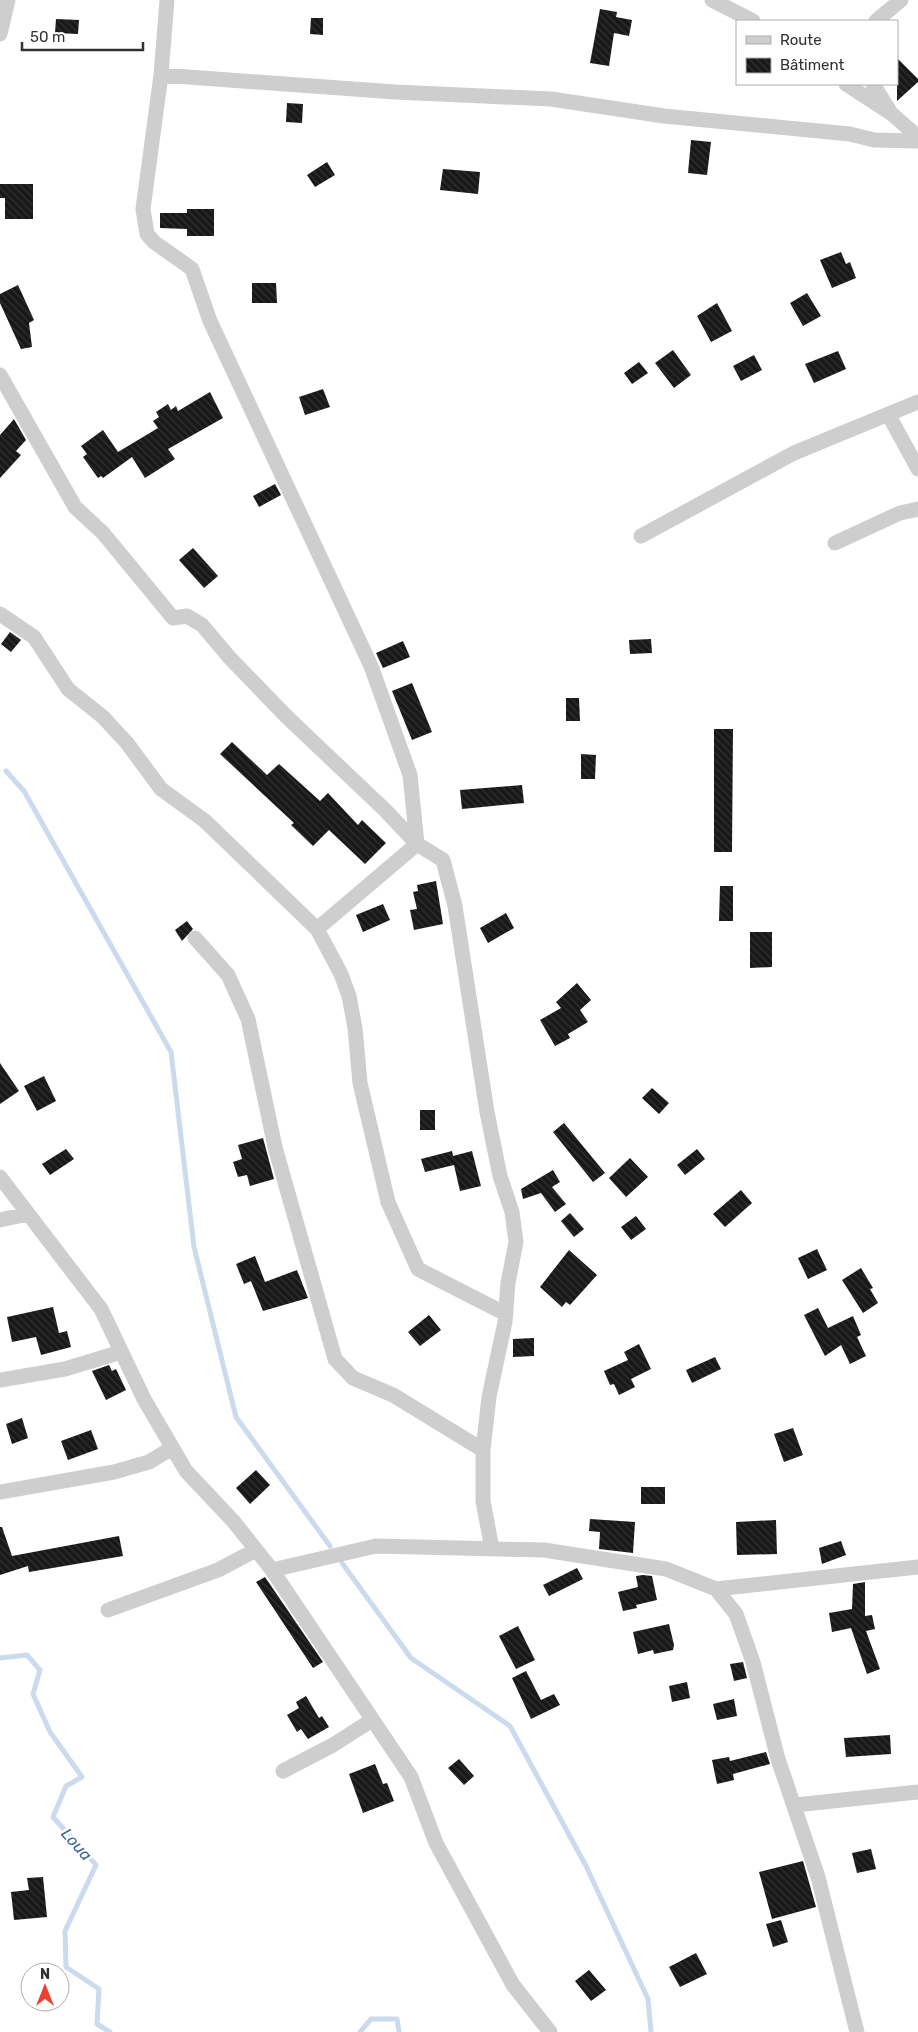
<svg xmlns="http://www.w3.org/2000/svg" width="918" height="2032" viewBox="0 0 918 2032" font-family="Rubik,sans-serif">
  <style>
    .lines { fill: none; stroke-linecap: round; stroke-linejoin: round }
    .stream { stroke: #cbdaed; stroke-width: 5 }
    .building { fill: url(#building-back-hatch) }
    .street { stroke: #cecece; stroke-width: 15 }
    .labels { text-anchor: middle; stroke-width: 5; stroke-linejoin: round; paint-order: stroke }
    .water-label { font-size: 16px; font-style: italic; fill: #3c6495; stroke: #fff }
  </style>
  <defs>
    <pattern id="building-back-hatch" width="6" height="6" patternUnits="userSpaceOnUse" patternTransform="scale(1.25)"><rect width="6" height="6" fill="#181818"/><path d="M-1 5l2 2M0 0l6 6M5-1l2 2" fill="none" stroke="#313131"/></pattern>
  </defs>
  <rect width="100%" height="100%" fill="#fff"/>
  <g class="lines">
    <path class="stream" d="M 6,771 L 24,791 L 171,1052 L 194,1247 L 236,1417 L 330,1546
      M 342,1563 L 411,1658 L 510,1726 L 586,1866 L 648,1999 L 651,2032
      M 0,1658 L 27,1655 L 40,1670 L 33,1694 L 50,1732 L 82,1777 L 66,1786 L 53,1817 L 96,1865 L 65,1931 L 66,1967 L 99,1989 L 97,2024 L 110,2032
      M 360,2032 L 371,2019 L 397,2019 L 399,2032"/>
  </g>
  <path class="building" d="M 600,9 L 617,12 L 616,17 L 632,20 L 629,36 L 614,33 L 609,66 L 590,63 Z
    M 311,18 L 323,18 L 323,35 L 310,34 Z
    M 56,19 L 79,20 L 78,34 L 55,33 Z
    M 897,58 L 918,79 L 918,82 L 897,101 Z
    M 287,103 L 303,104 L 302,123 L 286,122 Z
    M 691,140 L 711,142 L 707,175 L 688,173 Z
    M 327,162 L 335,175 L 315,187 L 307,175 Z
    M 443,169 L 480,172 L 478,194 L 440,190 Z
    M 0,184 L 33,184 L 33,219 L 5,219 L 5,198 L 0,198 Z
    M 187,209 L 214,209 L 214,236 L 187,236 L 187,229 L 160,228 L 160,213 L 187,213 Z
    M 841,252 L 846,264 L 850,262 L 856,278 L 832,288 L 820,260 Z
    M 252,283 L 276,283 L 277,303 L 252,303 Z
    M 18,285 L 34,320 L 29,323 L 32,347 L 21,349 L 0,303 L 0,294 Z
    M 807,293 L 821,316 L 803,326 L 790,303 Z
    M 717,303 L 732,331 L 711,342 L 697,316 Z
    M 673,350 L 691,375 L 674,388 L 655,363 Z
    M 838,351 L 846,369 L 814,383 L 805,364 Z
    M 754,355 L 762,370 L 741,381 L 733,366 Z
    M 639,362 L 648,373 L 632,384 L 624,373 Z
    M 323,389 L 330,407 L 305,415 L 299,397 Z
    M 210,392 L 223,418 L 168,449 L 175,459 L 145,478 L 132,457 L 103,478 L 101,476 L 98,478 L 83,457 L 87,454 L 81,446 L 103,430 L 118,452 L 158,428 L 153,421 L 159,417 L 156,412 L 168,404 L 171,410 L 176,406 L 178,411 Z
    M 14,419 L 26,440 L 16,451 L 21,455 L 0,478 L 0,435 Z
    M 275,484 L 281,495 L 259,507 L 253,496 Z
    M 193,548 L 218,576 L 204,588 L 179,560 Z
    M 10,632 L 21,640 L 11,652 L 1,644 Z
    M 651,639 L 652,653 L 630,654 L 629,640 Z
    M 403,641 L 410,657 L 383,668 L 376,653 Z
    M 412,683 L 432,732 L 412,740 L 392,691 Z
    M 566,698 L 579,698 L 580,721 L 566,721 Z
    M 714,729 L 733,729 L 732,852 L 714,852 Z
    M 232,742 L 267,775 L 279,764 L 320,801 L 328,793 L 358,825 L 362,820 L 386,843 L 365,864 L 329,830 L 313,846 L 291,825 L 294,823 L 220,754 Z
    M 581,754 L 596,755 L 595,779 L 581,779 Z
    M 522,785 L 524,803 L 462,809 L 460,790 Z
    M 436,881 L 443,924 L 414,930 L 410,910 L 417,909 L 413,892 L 418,891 L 417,885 Z
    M 720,886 L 733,886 L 733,921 L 719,921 Z
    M 383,904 L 390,920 L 363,932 L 356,915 Z
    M 506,913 L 514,928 L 488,943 L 480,928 Z
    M 187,921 L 193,929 L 182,941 L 175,930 Z
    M 750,932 L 772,932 L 772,967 L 750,968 Z
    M 577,983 L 591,1000 L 580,1010 L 588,1022 L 568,1034 L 570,1038 L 555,1046 L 540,1020 L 561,1008 L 556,1002 Z
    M 0,1063 L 19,1091 L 0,1104 Z
    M 44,1076 L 56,1101 L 37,1111 L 24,1086 Z
    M 652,1088 L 669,1103 L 659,1114 L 642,1098 Z
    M 420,1110 L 435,1110 L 435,1130 L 420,1130 Z
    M 564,1123 L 605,1173 L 593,1182 L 553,1132 Z
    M 263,1138 L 274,1179 L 250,1186 L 247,1175 L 238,1177 L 233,1162 L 242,1159 L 238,1145 Z
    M 66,1149 L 74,1159 L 50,1175 L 42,1164 Z
    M 697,1149 L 705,1159 L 685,1175 L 677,1165 Z
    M 452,1151 L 453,1156 L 472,1151 L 481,1186 L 460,1191 L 454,1165 L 425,1172 L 421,1159 Z
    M 630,1158 L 648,1177 L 626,1197 L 609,1178 Z
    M 553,1170 L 560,1182 L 552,1187 L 566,1204 L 555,1212 L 541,1193 L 523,1199 L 521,1189 Z
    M 741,1190 L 752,1203 L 725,1227 L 713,1214 Z
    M 570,1213 L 584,1229 L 574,1237 L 561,1221 Z
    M 636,1216 L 646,1229 L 631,1240 L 621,1227 Z
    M 817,1249 L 827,1270 L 808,1279 L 798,1258 Z
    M 569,1250 L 597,1275 L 570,1305 L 566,1302 L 562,1307 L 540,1287 Z
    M 255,1256 L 265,1282 L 297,1270 L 308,1298 L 263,1311 L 251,1281 L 244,1284 L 236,1264 Z
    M 861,1268 L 873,1288 L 870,1289 L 878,1303 L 863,1313 L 842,1280 Z
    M 53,1307 L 59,1333 L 67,1331 L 71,1347 L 41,1355 L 36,1337 L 12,1342 L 7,1317 Z
    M 818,1308 L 828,1328 L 853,1316 L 861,1335 L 857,1337 L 866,1356 L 850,1364 L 841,1345 L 825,1356 L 804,1315 Z
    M 429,1315 L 441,1330 L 420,1346 L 408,1332 Z
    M 534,1338 L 534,1356 L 513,1357 L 513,1339 Z
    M 639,1344 L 651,1369 L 631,1379 L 635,1387 L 619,1395 L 614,1384 L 610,1385 L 604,1371 L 628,1360 L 624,1352 Z
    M 715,1357 L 721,1369 L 692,1383 L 686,1370 Z
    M 109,1365 L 112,1371 L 116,1369 L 126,1390 L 106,1400 L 92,1371 Z
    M 22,1418 L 28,1438 L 12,1444 L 6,1424 Z
    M 793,1428 L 803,1455 L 784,1462 L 774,1434 Z
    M 91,1430 L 98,1449 L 68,1460 L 61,1441 Z
    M 256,1470 L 270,1485 L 250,1504 L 236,1488 Z
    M 641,1487 L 665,1487 L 665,1504 L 641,1504 Z
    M 590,1519 L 635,1522 L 633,1553 L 599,1549 L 600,1532 L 589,1531 Z
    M 776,1520 L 777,1554 L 737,1555 L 736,1522 Z
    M 0,1527 L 2,1527 L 12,1556 L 119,1536 L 123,1556 L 29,1572 L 28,1566 L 0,1575 Z
    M 841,1541 L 846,1555 L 822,1564 L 819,1548 Z
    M 577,1568 L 583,1579 L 549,1596 L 543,1585 Z
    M 643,1575 L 652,1576 L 657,1600 L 636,1605 L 637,1608 L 623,1611 L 618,1592 L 638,1587 L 636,1576 Z
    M 265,1577 L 323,1662 L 313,1668 L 256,1582 Z
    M 865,1582 L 865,1616 L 872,1615 L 875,1629 L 866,1631 L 880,1669 L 867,1674 L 851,1628 L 832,1632 L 829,1613 L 852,1609 L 853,1584 Z
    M 669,1624 L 674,1645 L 673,1650 L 654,1654 L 653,1650 L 638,1654 L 633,1632 Z
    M 518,1626 L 535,1660 L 516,1669 L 499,1636 Z
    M 743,1662 L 747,1678 L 734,1681 L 730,1664 Z
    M 526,1671 L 541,1700 L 554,1694 L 560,1705 L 531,1719 L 512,1678 Z
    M 687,1682 L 690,1698 L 672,1702 L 669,1686 Z
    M 306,1696 L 319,1718 L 322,1716 L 329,1727 L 308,1739 L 301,1729 L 297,1732 L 287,1715 L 299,1708 L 296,1702 Z
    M 734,1699 L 737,1716 L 717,1720 L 713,1704 Z
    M 890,1735 L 891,1754 L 846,1757 L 844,1738 Z
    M 766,1752 L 770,1764 L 733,1774 L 734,1780 L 717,1784 L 712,1760 L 729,1757 L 730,1761 Z
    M 459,1759 L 474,1776 L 464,1785 L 448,1768 Z
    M 375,1764 L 383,1784 L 387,1783 L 394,1801 L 363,1813 L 349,1774 Z
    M 871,1849 L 876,1869 L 857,1873 L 852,1853 Z
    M 803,1861 L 816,1907 L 772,1919 L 759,1872 Z
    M 43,1877 L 47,1917 L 14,1920 L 11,1892 L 29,1890 L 27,1878 Z
    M 781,1920 L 788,1942 L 773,1947 L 766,1924 Z
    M 696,1953 L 707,1974 L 680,1987 L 669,1967 Z
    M 589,1970 L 606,1990 L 591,2001 L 575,1981 Z"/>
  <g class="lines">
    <path class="street" d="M 167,0 L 161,75 L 143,209 L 147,234 L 154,242 L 192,269 L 210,321 L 371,666 L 410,775 L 417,844
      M 712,0 L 753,21
      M 876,21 L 901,0
      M 0,34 L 8,0
      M 161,75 L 395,92 L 551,99 L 664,116 L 850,134 L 874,140 L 918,141
      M 846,84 L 892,114 L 918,137
      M 873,84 L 889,110
      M 0,375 L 75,507 L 103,533 L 173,618 L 187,616 L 202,625 L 229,657 L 287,717 L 385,810 L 417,844 L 443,860 L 455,906 L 487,1112 L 500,1176 L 512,1212 L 516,1242 L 508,1283 L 505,1322 L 489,1397 L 483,1450 L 483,1501 L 492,1549
      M 888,414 L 918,469
      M 641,536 L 794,453 L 918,402
      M 835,543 L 900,513 L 918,509
      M 0,614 L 34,637 L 68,689 L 103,717 L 127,743 L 161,789 L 205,821 L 317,929
      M 417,844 L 317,929 L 341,974 L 349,996 L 355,1028 L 360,1083 L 388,1202 L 418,1269 L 506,1314
      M 195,938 L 228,975 L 248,1019 L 275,1147 L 335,1359 L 353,1378 L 393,1395 L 483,1450
      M 0,1177 L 101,1309 L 144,1399 L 186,1471 L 234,1522 L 272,1570 L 411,1777 L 436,1843 L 513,1985 L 550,2032
      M 0,1220 L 28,1214
      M 0,1380 L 65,1369 L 121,1352
      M 0,1492 L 114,1472 L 149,1462 L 172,1448
      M 272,1570 L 376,1546 L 544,1550 L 666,1569 L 716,1589 L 918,1567
      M 716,1589 L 736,1614 L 753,1662 L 778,1759 L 818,1877 L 857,2032
      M 108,1610 L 218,1570 L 256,1550
      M 283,1771 L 333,1745 L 372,1720
      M 795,1805 L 918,1792"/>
  </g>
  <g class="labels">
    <g class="water-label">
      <text transform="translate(77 1844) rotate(48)" y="6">Loua</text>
    </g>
  </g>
  <rect x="736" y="20" width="162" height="65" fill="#ffffff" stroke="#adadad"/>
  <rect x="746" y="36" width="25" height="8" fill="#cecece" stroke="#adadad"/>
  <text x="780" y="45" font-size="15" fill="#313131">Route</text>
  <rect x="746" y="58" width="25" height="15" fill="url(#building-back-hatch)" stroke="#adadad"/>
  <text x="780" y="70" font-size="15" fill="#313131">Bâtiment</text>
  <g transform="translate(45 1987)"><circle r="24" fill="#ffffff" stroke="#adadad"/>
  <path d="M0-4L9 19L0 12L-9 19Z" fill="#e94232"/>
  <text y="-8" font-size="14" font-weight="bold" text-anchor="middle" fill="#313131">N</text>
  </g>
  <path d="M22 42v8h121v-8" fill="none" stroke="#313131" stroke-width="2.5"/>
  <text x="30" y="42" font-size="15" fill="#313131" stroke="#ffffff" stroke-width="4" paint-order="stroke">50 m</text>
</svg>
